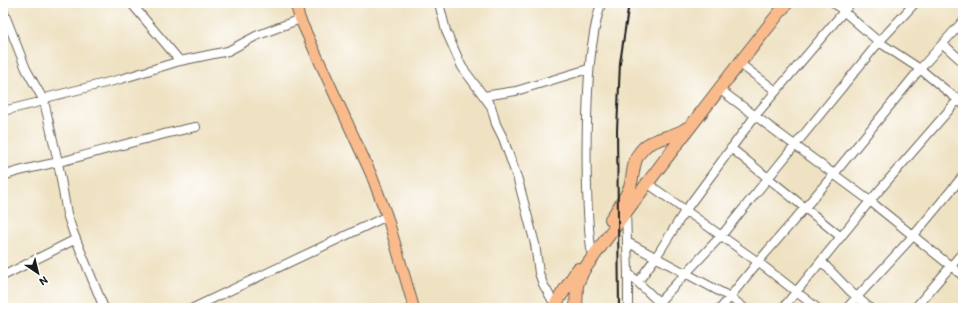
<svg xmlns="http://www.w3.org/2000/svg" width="966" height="311" viewBox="0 0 966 311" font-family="Itim,sans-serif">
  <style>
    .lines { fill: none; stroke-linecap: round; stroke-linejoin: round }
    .minor-casing { stroke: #666156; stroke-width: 10 }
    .major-casing { stroke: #666156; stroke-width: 12 }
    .highway-casing { stroke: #666156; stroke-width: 14 }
    .minor { stroke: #fff; stroke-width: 8 }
    .major { stroke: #fabb8c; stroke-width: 10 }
    .highway { stroke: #fabb8c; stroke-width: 12 }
    .rail { stroke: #1c1c1c; stroke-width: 2 }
  </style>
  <rect width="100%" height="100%" fill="#fff"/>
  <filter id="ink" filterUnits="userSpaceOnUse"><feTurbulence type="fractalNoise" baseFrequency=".025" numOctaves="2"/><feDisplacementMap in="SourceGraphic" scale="8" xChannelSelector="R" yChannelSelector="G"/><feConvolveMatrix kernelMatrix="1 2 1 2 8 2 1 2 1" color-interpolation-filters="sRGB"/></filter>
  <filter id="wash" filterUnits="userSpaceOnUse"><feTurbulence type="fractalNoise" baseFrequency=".012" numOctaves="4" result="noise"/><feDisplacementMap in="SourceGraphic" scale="16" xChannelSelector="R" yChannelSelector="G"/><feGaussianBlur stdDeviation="0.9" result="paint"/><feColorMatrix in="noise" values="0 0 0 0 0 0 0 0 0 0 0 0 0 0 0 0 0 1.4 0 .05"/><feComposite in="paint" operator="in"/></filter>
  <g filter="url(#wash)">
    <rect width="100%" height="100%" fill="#efe2c3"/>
  </g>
  <g filter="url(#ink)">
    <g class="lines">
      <defs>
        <path id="minor" d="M 131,3 L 180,61
          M 439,3 L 446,31 L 462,67 L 491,106 L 496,124 L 503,138 L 518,180 L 535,244 L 539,273 L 543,284 L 555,305
          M 834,3 L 879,42 L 920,69 L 963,104
          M 3,10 L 26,69 L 44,101 L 3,111
          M 943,44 L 963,62
          M 739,63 L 776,91
          M 719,89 L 870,201 L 963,276
          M 484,96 L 516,91 L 588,69
          M 731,148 L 841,237
          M 3,176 C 25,168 48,165 71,159 C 113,148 154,135 196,127
          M 647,183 L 758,262 L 817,308
          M 626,211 L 628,273 L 665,308
          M 627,242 L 730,297 L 744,308
          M 591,249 C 586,205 586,162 587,118 C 588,79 590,41 601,3
          M 821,261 L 851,292 L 870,308
          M 628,273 L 628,308
          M 3,276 L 76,239
          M 638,282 L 656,257 L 685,211 L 755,116 L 851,3
          M 659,302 L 721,236 L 879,42 L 915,3
          M 104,308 L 73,232 L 67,214 L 58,162 L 44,101 L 49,97 L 121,79 L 180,61 L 228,51 L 256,36 L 300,19
          M 193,308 L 387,216
          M 721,308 L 758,262 L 834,174 L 920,69 L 963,21
          M 783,308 L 870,201 L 963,94
          M 847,308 L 914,235 L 963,176
          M 915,308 L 963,252"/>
        <path id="major" d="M 295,3 L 300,19 L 371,174 L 387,216 L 414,308"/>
        <path id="highway" d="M 611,219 C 618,209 626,198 630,187 C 635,170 631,158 647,145 C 659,137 675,137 687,128
          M 553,308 L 578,269
          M 576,308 L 577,285 L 583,271 C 648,180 717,91 787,3"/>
      </defs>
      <use href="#minor" class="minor-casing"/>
      <use href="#major" class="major-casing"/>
      <use href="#highway" class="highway-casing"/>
      <use href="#minor" class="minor"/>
      <use href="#major" class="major"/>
      <use href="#highway" class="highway"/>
      <path class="rail" d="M 619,308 L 617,130 L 620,63 L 629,3"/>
    </g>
  </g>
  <rect width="966" height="311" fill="none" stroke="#fff" stroke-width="16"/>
  <g transform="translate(38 273) rotate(145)" stroke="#ffffff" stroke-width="3" paint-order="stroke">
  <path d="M0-3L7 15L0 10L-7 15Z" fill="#1c1c1c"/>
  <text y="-6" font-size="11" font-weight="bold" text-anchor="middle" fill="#1c1c1c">N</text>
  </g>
</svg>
